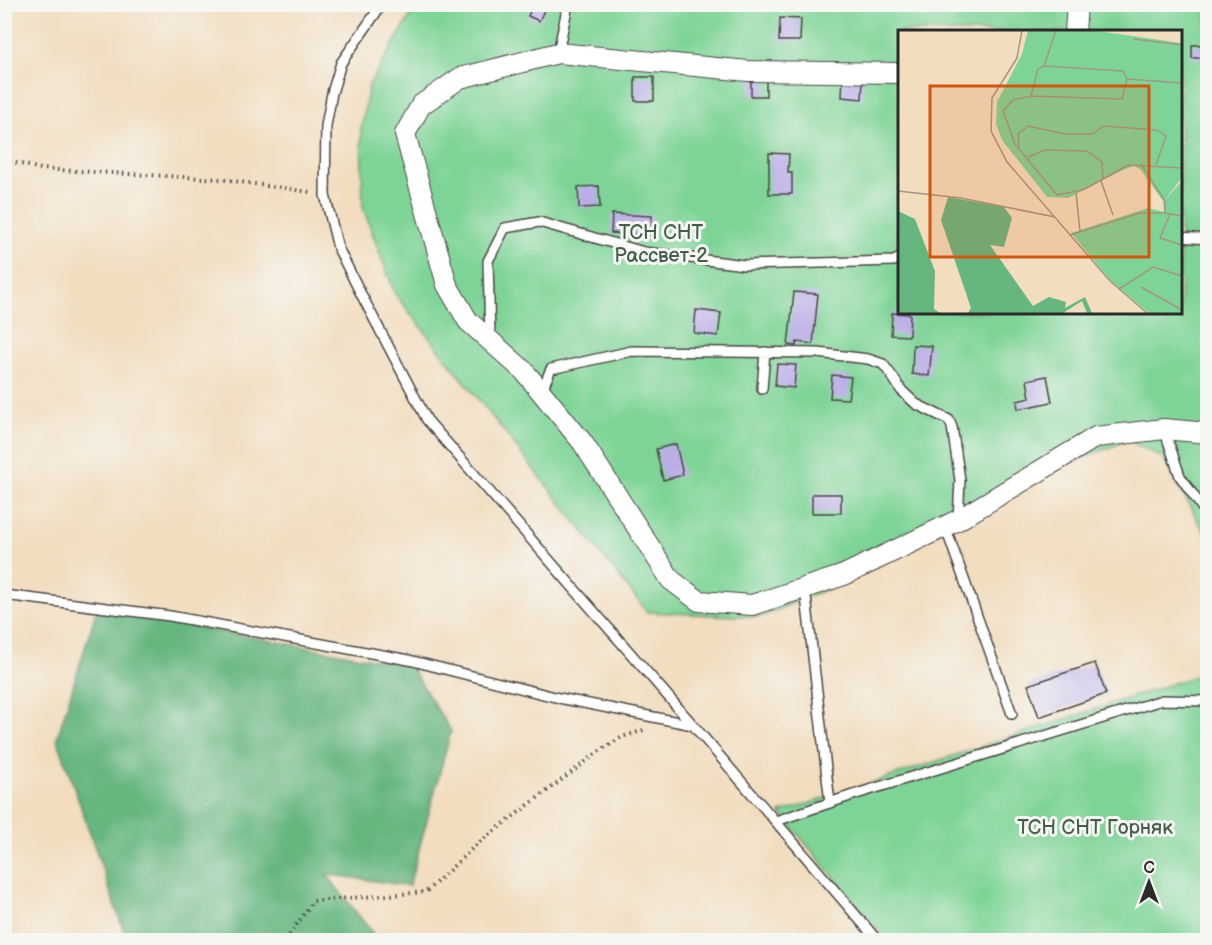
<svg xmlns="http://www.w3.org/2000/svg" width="1212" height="945" viewBox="0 0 1212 945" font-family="'Balsamiq Sans',sans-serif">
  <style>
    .green { fill: #7ed497; stroke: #548061; stroke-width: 1.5; fill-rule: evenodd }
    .forest { fill: #66b680; stroke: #487056; stroke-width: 1.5 }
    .building { fill: #bbaee7 }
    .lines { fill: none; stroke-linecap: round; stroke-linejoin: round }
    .service-casing { stroke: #494641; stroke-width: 12 }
    .minor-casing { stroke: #494641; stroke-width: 22 }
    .path { stroke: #494641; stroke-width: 4; stroke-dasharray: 1.5 4.5; stroke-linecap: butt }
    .service { stroke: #fff; stroke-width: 9 }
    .minor { stroke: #fff; stroke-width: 20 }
    .labels { text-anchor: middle; stroke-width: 6; stroke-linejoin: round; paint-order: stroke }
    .park-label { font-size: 20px; fill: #445e4b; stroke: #f6f6f2 }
    .inset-road { fill: none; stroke: #a29684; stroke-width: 1.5 }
    .view { fill: #d5540f; fill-opacity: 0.15; stroke: #d5540f; stroke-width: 3 }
    .inset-edge { fill: none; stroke: #2b2b2b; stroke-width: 3 }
  </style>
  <rect width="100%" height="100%" fill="#f6f6f2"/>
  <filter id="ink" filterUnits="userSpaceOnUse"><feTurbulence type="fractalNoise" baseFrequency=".0167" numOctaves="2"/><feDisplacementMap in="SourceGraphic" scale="12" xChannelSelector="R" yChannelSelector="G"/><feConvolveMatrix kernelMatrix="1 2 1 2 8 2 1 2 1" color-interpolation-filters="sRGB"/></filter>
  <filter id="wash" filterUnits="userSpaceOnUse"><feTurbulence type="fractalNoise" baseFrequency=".008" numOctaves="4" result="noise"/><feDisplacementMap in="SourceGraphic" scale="24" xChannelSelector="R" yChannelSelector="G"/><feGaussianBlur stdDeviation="1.35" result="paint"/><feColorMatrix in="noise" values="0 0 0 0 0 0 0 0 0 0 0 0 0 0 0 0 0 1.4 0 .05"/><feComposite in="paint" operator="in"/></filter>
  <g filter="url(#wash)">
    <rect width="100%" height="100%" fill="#f2ddbf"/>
    <path class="green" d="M 417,5 L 1207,5 L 1207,537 L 1163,458 L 1128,440 L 1065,465 L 855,577 L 760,617 L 647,612 L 395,294 L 363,208 L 361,129 L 369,85 ZM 900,32 L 1180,32 L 1180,312 L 900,312 Z
      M 1207,672 L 1207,940 L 887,940 L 780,813 Z"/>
    <path class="forest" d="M 97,609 L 410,666 L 451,731 L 409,886 L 326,874 L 378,940 L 127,940 L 57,738 Z"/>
    <g id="blocks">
      <path class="building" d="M 533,4 L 547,4 L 539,21 L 528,16 Z
        M 780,18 L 801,19 L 800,41 L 779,41 Z
        M 1192,45 L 1207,45 L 1207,58 L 1192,58 Z
        M 751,74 L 766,74 L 766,96 L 751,96 Z
        M 843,75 L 863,76 L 862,99 L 842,97 Z
        M 635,77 L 654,77 L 654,101 L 635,101 Z
        M 769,153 L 789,154 L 788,173 L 792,173 L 792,194 L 769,194 Z
        M 599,186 L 600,207 L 579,208 L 578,187 Z
        M 612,214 L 652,216 L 651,235 L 633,234 L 633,239 L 625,238 L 626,234 L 611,233 Z
        M 794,292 L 818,294 L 813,344 L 797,342 L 796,346 L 788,345 Z
        M 696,310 L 721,313 L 718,336 L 694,333 Z
        M 892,313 L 910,314 L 909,336 L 891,335 Z
        M 913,345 L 932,346 L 929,376 L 912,374 Z
        M 777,364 L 796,365 L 794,388 L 775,386 Z
        M 832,375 L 851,377 L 848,399 L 830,398 Z
        M 1047,376 L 1052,402 L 1018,409 L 1017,401 L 1030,398 L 1027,380 Z
        M 676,444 L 683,475 L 663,480 L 656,449 Z
        M 812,494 L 841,494 L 841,513 L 812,513 Z
        M 1095,663 L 1106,694 L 1039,717 L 1028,685 Z"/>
    </g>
  </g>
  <g filter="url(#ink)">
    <use href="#blocks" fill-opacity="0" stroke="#494641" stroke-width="1.5"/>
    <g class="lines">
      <defs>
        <path id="service" d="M 382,4 L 341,63 L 332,93 L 326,126 L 325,195 L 338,248 L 361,294 L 427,420 L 693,725 L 877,940
          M 558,53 L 568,4
          M 1180,237 L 1208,239
          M 490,338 L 488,261 L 505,228 L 539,222 L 644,252 L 744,265 L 894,261 L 900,258
          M 762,389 L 765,352
          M 541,392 L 551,369 L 632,351 L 818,353 L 868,359 L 883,364 L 892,376 L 901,390 L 916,404 L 949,420 L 952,427 L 960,480 L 958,520
          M 1164,429 L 1180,476 L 1208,516
          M 945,526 L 1012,714
          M 805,588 L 830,803
          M 4,595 L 170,616 L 409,660 L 559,698 L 693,725
          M 776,821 L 853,795 L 1162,700 L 1208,701"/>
        <path id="minor" d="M 1075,32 L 1077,4
          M 900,73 L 748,71 L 558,53 L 460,78 L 421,105 L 405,134 L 447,285 L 468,321 L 524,371 L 583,443 L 671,580 L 699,601 L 752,605 L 844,575 L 958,520 L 1096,437 L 1164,429 L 1208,433"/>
      </defs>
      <use href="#service" class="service-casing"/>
      <use href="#minor" class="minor-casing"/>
      <path class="path" d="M 4,160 L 41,169 L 220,179 L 310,192
        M 286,940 L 313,901 L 426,892 L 477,844 L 601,750 L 622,737 L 644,730"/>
      <use href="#service" class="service"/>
      <use href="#minor" class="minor"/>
    </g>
  </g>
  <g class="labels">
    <g class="park-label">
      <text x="661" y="239">ТСН СНТ<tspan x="661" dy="23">Рассвет-2</tspan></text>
      <text x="1095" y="834">ТСН СНТ Горняк</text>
    </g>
  </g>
  <g transform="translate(898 30)">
    <rect width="284" height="284" fill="#f2ddbf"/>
    <path d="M 130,0 L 193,0 L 283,13 L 283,149 L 266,171 L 283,152 L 283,283 L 251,283 L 213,251 L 173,203 L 250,178 L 266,182 L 265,171 L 242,139 L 236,136 L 225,140 L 170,168 L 149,167 L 104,110 L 98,94 L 99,72 L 124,24 Z" fill="#7ed497"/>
    <path d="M 50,167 L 106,177 L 114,188 L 106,217 L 92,215 L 135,276 L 151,267 L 168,272 L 167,278 L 187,267 L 194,283 L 189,283 L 184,271 L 165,283 L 70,283 L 73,278 L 43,190 ZM 0,181 L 17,189 L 37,241 L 36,279 L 42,283 L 0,283 Z" fill="#66b680"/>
    <path class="inset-road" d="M 124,0 L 119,28 L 94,68 L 93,101 L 109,132 L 212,251 L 249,283M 236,9 L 284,15M 146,36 L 158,0M 284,53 L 229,49 L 224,69 L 133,66 L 115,70 L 105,81 L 117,114 L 159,165 L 185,160 L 230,135 L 284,138M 133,66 L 140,39 L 146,36 L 225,41 L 229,49M 121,118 L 120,104 L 130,96 L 167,104 L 194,104 L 206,96 L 259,100 L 268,106 L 258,135M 130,127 L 147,120 L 189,121 L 204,132 L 205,150M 243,134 L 267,171 L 267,183 L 284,186M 203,151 L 215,185M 0,161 L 63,168 L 157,187M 178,163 L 182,201M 272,184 L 262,208 L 284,215M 172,205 L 242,183 L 267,183M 243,257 L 284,280M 221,259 L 255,237 L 284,246"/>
    <path class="view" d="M 32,56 L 251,56 L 251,227 L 32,227 Z"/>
    <rect width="284" height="284" class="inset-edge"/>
  </g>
  <rect width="1212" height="945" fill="none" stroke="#f6f6f2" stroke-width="24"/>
  <g transform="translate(1149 882)" stroke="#f6f6f2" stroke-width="4.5" paint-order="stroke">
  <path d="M0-4.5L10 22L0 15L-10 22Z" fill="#2b2b2b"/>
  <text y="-9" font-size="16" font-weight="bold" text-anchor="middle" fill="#2b2b2b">С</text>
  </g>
</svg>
